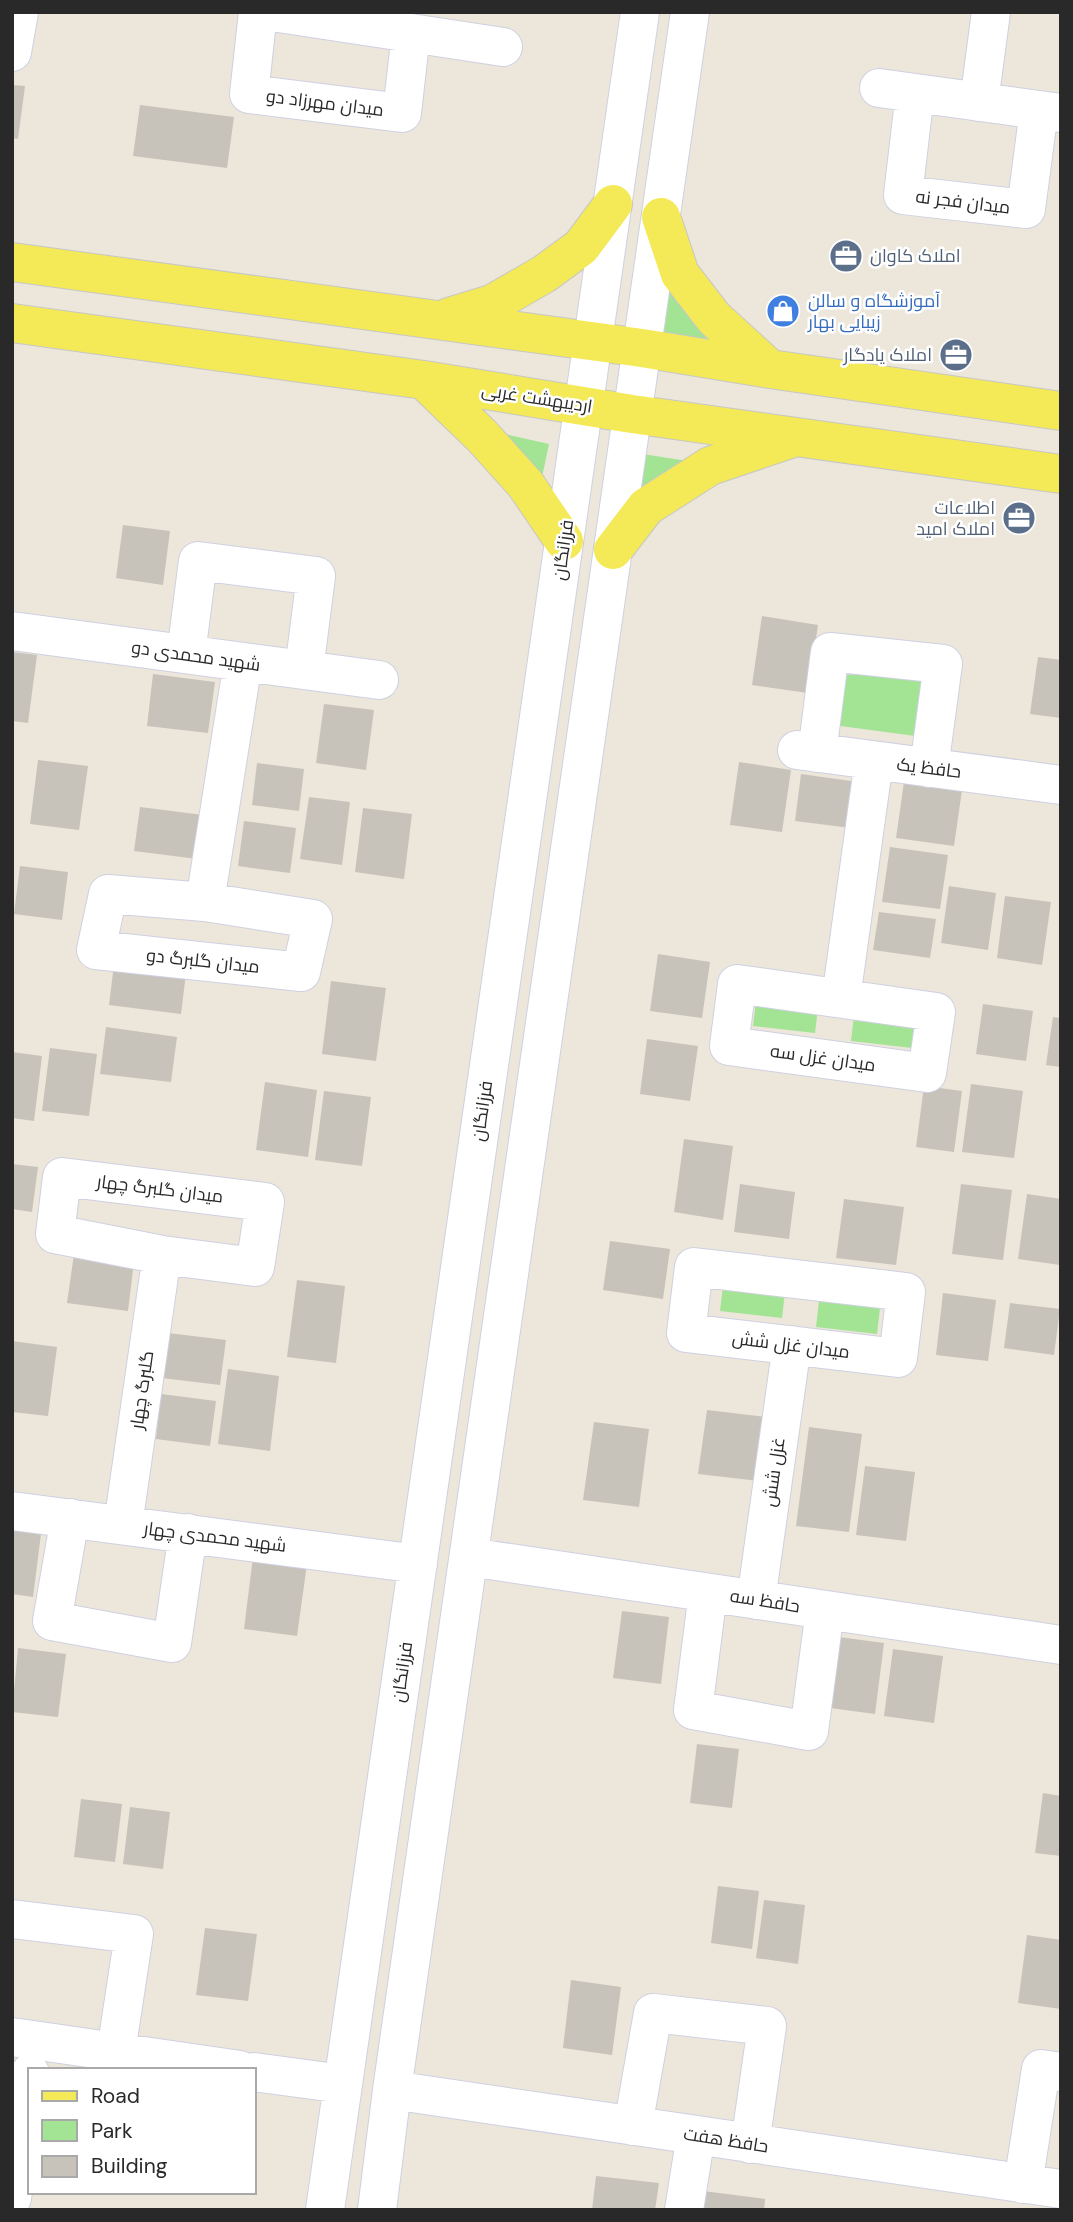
<svg xmlns="http://www.w3.org/2000/svg" width="1073" height="2222" viewBox="0 0 1073 2222" font-family="'DM Sans',Cairo,sans-serif">
  <style>
    .green { fill: #a2e494 }
    .building { fill: #c7c3ba }
    .lines { fill: none; stroke-linecap: round; stroke-linejoin: round }
    .minor-casing { stroke: #cfd0e2; stroke-width: 40 }
    .major-casing { stroke: #c7c7c7; stroke-width: 40 }
    .minor { stroke: #fff; stroke-width: 38 }
    .major { stroke: #f4e957; stroke-width: 38 }
    .labels { text-anchor: middle; stroke-width: 5; stroke-linejoin: round; paint-order: stroke }
    .street-label { font-size: 18px; fill: #292929; stroke: #fff }
    .service-label { font-size: 18px; fill: #4e5e75; stroke: #fff; text-anchor: end }
    .shop-label { font-size: 18px; fill: #366cbe; stroke: #fff; text-anchor: start }
  </style>
  <rect width="100%" height="100%" fill="#ece7da"/>
  <path class="green" d="M 669,286 L 709,339 L 663,334 Z
    M 505,434 L 549,444 L 541,482 Z
    M 643,454 L 687,461 L 637,495 Z
    M 841,668 L 931,681 L 923,737 L 833,725 Z
    M 756,1001 L 818,1008 L 815,1033 L 753,1026 Z
    M 854,1015 L 915,1022 L 912,1048 L 851,1041 Z
    M 723,1285 L 785,1292 L 782,1318 L 720,1311 Z
    M 819,1301 L 880,1308 L 877,1334 L 816,1327 Z"/>
  <path class="building" d="M 12,85 L 25,86 L 18,139 L 12,138 Z
    M 140,105 L 234,117 L 227,168 L 133,156 Z
    M 123,525 L 170,531 L 163,585 L 116,578 Z
    M 762,616 L 818,625 L 808,693 L 752,685 Z
    M 12,652 L 37,655 L 28,723 L 12,721 Z
    M 1038,657 L 1061,660 L 1061,718 L 1030,714 Z
    M 153,674 L 215,682 L 208,733 L 147,726 Z
    M 324,704 L 374,710 L 366,770 L 316,763 Z
    M 38,760 L 88,766 L 79,830 L 30,824 Z
    M 739,762 L 791,770 L 782,832 L 730,825 Z
    M 257,763 L 304,769 L 299,811 L 252,805 Z
    M 801,774 L 858,782 L 851,828 L 795,821 Z
    M 904,782 L 962,790 L 954,846 L 896,838 Z
    M 309,797 L 350,802 L 342,865 L 300,859 Z
    M 140,807 L 203,815 L 197,859 L 134,851 Z
    M 363,808 L 412,814 L 404,879 L 355,872 Z
    M 244,821 L 296,828 L 290,873 L 238,866 Z
    M 890,847 L 948,855 L 940,909 L 882,902 Z
    M 20,866 L 68,872 L 62,920 L 14,914 Z
    M 949,886 L 996,893 L 988,950 L 941,943 Z
    M 1005,896 L 1051,902 L 1042,965 L 997,958 Z
    M 879,912 L 936,919 L 930,958 L 873,950 Z
    M 658,954 L 710,962 L 702,1018 L 650,1011 Z
    M 114,964 L 186,973 L 181,1014 L 109,1005 Z
    M 331,981 L 386,988 L 376,1061 L 322,1054 Z
    M 983,1004 L 1033,1011 L 1026,1061 L 976,1054 Z
    M 1053,1017 L 1061,1018 L 1061,1067 L 1046,1065 Z
    M 106,1027 L 177,1037 L 171,1082 L 100,1074 Z
    M 647,1039 L 698,1046 L 690,1101 L 640,1094 Z
    M 50,1048 L 97,1054 L 89,1116 L 42,1111 Z
    M 12,1052 L 42,1056 L 34,1121 L 12,1118 Z
    M 265,1082 L 317,1090 L 308,1157 L 256,1150 Z
    M 971,1084 L 1023,1091 L 1014,1158 L 962,1152 Z
    M 924,1086 L 962,1091 L 954,1152 L 916,1147 Z
    M 324,1091 L 371,1097 L 362,1166 L 315,1160 Z
    M 684,1139 L 733,1146 L 723,1220 L 674,1212 Z
    M 12,1164 L 38,1167 L 32,1212 L 12,1209 Z
    M 740,1184 L 795,1192 L 789,1239 L 734,1232 Z
    M 961,1184 L 1012,1190 L 1003,1260 L 952,1254 Z
    M 1027,1194 L 1061,1199 L 1060,1265 L 1018,1259 Z
    M 844,1199 L 904,1207 L 896,1265 L 836,1258 Z
    M 610,1241 L 670,1249 L 663,1299 L 603,1290 Z
    M 74,1254 L 134,1262 L 128,1311 L 67,1303 Z
    M 297,1280 L 345,1286 L 336,1363 L 287,1357 Z
    M 943,1293 L 996,1300 L 988,1361 L 936,1355 Z
    M 1010,1303 L 1060,1309 L 1054,1355 L 1004,1348 Z
    M 168,1333 L 226,1340 L 220,1385 L 162,1378 Z
    M 12,1341 L 57,1347 L 48,1416 L 12,1412 Z
    M 228,1369 L 279,1376 L 270,1451 L 218,1444 Z
    M 161,1394 L 216,1401 L 210,1446 L 156,1439 Z
    M 707,1410 L 767,1417 L 759,1481 L 698,1474 Z
    M 594,1422 L 649,1429 L 639,1507 L 583,1500 Z
    M 809,1427 L 862,1434 L 849,1532 L 796,1526 Z
    M 865,1466 L 915,1472 L 906,1541 L 856,1535 Z
    M 12,1523 L 42,1526 L 33,1597 L 12,1594 Z
    M 253,1557 L 307,1564 L 297,1636 L 244,1629 Z
    M 622,1611 L 669,1617 L 661,1684 L 613,1678 Z
    M 839,1637 L 884,1643 L 875,1714 L 830,1708 Z
    M 18,1648 L 66,1654 L 58,1717 L 12,1712 Z
    M 893,1649 L 943,1656 L 934,1723 L 884,1716 Z
    M 697,1744 L 739,1749 L 732,1808 L 690,1803 Z
    M 1043,1793 L 1061,1796 L 1061,1856 L 1035,1853 Z
    M 81,1799 L 122,1804 L 115,1862 L 74,1857 Z
    M 130,1807 L 170,1812 L 163,1869 L 123,1864 Z
    M 718,1886 L 759,1891 L 752,1949 L 711,1943 Z
    M 764,1900 L 805,1905 L 798,1964 L 756,1958 Z
    M 205,1928 L 257,1934 L 248,2001 L 196,1995 Z
    M 1027,1935 L 1061,1940 L 1061,2009 L 1018,2003 Z
    M 571,1980 L 621,1987 L 612,2055 L 563,2048 Z
    M 596,2176 L 659,2183 L 655,2210 L 592,2210 Z
    M 703,2191 L 765,2199 L 764,2210 L 700,2210 Z"/>
  <g class="lines">
    <defs>
      <path id="minor" d="M 258,12 L 249,94 L 402,113 L 411,33
        M 272,12 L 503,47
        M 12,52 L 19,12
        M 879,88 L 1061,113
        M 915,93 L 903,195 L 1026,209 L 1039,110
        M 979,102 L 991,12
        M 12,631 L 379,680
        M 186,654 L 198,561 L 316,576 L 304,670
        M 797,750 L 1061,785
        M 817,753 L 830,652 L 943,664 L 929,768
        M 108,894 L 205,902 L 313,919 L 301,972 L 96,950 Z
        M 205,902 L 243,662
        M 737,984 L 936,1012 L 927,1073 L 729,1046 Z
        M 841,998 L 874,761
        M 62,1177 L 265,1202 L 255,1267 L 162,1255 L 55,1234 Z
        M 694,1267 L 906,1292 L 898,1358 L 686,1333 Z
        M 12,1511 L 418,1564
        M 70,1518 L 52,1621 L 172,1643 L 188,1533
        M 123,1525 L 162,1255
        M 469,1557 L 1061,1645
        M 708,1593 L 693,1710 L 809,1731 L 825,1610
        M 756,1600 L 792,1345
        M 12,1919 L 134,1934 L 116,2052
        M 12,2037 L 240,2070
        M 254,2072 L 343,2084
        M 392,2090 L 1061,2189
        M 633,2126 L 653,2013 L 767,2026 L 750,2144
        M 1023,2184 L 1041,2069 L 1061,2072
        M 12,2198 L 30,2073
        M 325,2210 L 640,12
        M 377,2210 L 392,2090 L 690,12
        M 684,2210 L 696,2135"/>
      <path id="major" d="M 661,217 L 680,274 L 714,318 L 770,369
        M 12,262 L 642,348 L 770,369 L 1061,411
        M 449,317 L 492,304 L 544,274 L 581,247 L 613,204
        M 12,323 L 424,380 L 632,414 L 1061,474
        M 424,380 L 482,436 L 526,485 L 564,541
        M 613,550 L 646,507 L 710,466 L 790,439"/>
    </defs>
    <use href="#minor" class="minor-casing"/>
    <use href="#major" class="major-casing"/>
    <use href="#minor" class="minor"/>
    <use href="#major" class="major"/>
  </g>
  <defs>
    <symbol id="office-disc" viewBox="-11 -11 22 22"><circle r="9.5" fill="#5c6f8a" stroke="#fff"/><path d="M-6-3h4V-5.5h4V-3h4V5H-6ZM-1-4.5V-3h2v-1.5ZM-6 0V1H6V0Z" fill="#fff"/></symbol>
    <symbol id="shop-disc" viewBox="-11 -11 22 22"><circle r="9.5" fill="#3f7fe0" stroke="#fff"/><path d="M-5-2.5h2.3a2.7 3.5 0 0 1 5.4 0H5L5.5 6h-11ZM-1.5-2.5h3a1.5 2.3 0 0 0-3 0Z" fill="#fff"/></symbol>
  </defs>
  <g fill-rule="evenodd">
    <use href="#office-disc" x="827" y="237" width="38" height="38"/>
    <use href="#shop-disc" x="764" y="292" width="38" height="38"/>
    <use href="#office-disc" x="937" y="336" width="38" height="38"/>
    <use href="#office-disc" x="1000" y="499" width="38" height="38"/>
  </g>
  <g class="labels">
    <g class="street-label">
      <text transform="translate(325 103) rotate(7)" y="6">میدان مهرزاد دو</text>
      <text transform="translate(963 202) rotate(7)" y="6">میدان فجر نه</text>
      <text transform="translate(537 398) rotate(9)" y="6">اردیبهشت غربی</text>
      <text transform="translate(563 550) rotate(-82)" y="6">فرزانگان</text>
      <text transform="translate(196 656) rotate(8)" y="6">شهید محمدی دو</text>
      <text transform="translate(929 768) rotate(7)" y="6">حافظ یک</text>
      <text transform="translate(203 961) rotate(6)" y="6">میدان گلبرگ دو</text>
      <text transform="translate(823 1058) rotate(8)" y="6">میدان غزل سه</text>
      <text transform="translate(482 1111) rotate(-82)" y="6">فرزانگان</text>
      <text transform="translate(160 1189) rotate(7)" y="6">میدان گلبرگ چهار</text>
      <text transform="translate(791 1345) rotate(7)" y="6">میدان غزل شش</text>
      <text transform="translate(142 1390) rotate(-82)" y="6">گلبرگ چهار</text>
      <text transform="translate(774 1472) rotate(-82)" y="6">غزل شش</text>
      <text transform="translate(215 1537) rotate(7)" y="6">شهید محمدی چهار</text>
      <text transform="translate(765 1601) rotate(9)" y="6">حافظ سه</text>
      <text transform="translate(402 1672) rotate(-82)" y="6">فرزانگان</text>
      <text transform="translate(726 2140) rotate(9)" y="6">حافظ هفت</text>
    </g>
    <g class="service-label">
      <text x="870" y="262" text-anchor="start">املاک کاوان</text>
      <text x="932" y="361">املاک یادگار</text>
      <text x="995" y="514">اطلاعات<tspan x="995" dy="21">املاک امید</tspan></text>
    </g>
    <g class="shop-label">
      <text x="808" y="307">آموزشگاه و سالن<tspan x="808" dy="21">زیبایی بهار</tspan></text>
    </g>
  </g>
  <rect width="1073" height="2222" fill="none" stroke="#292929" stroke-width="28"/>
  <rect x="28" y="2068" width="228" height="126" fill="#ffffff" stroke="#a9a9a9" stroke-width="2"/>
  <rect x="42" y="2091" width="35" height="10" fill="#f4e957" stroke="#a9a9a9" stroke-width="2"/>
  <text x="91" y="2103" font-size="21" fill="#292929">Road</text>
  <rect x="42" y="2120" width="35" height="21" fill="#a2e494" stroke="#a9a9a9" stroke-width="2"/>
  <text x="91" y="2138" font-size="21" fill="#292929">Park</text>
  <rect x="42" y="2156" width="35" height="21" fill="#c7c3ba" stroke="#a9a9a9" stroke-width="2"/>
  <text x="91" y="2173" font-size="21" fill="#292929">Building</text>
</svg>
